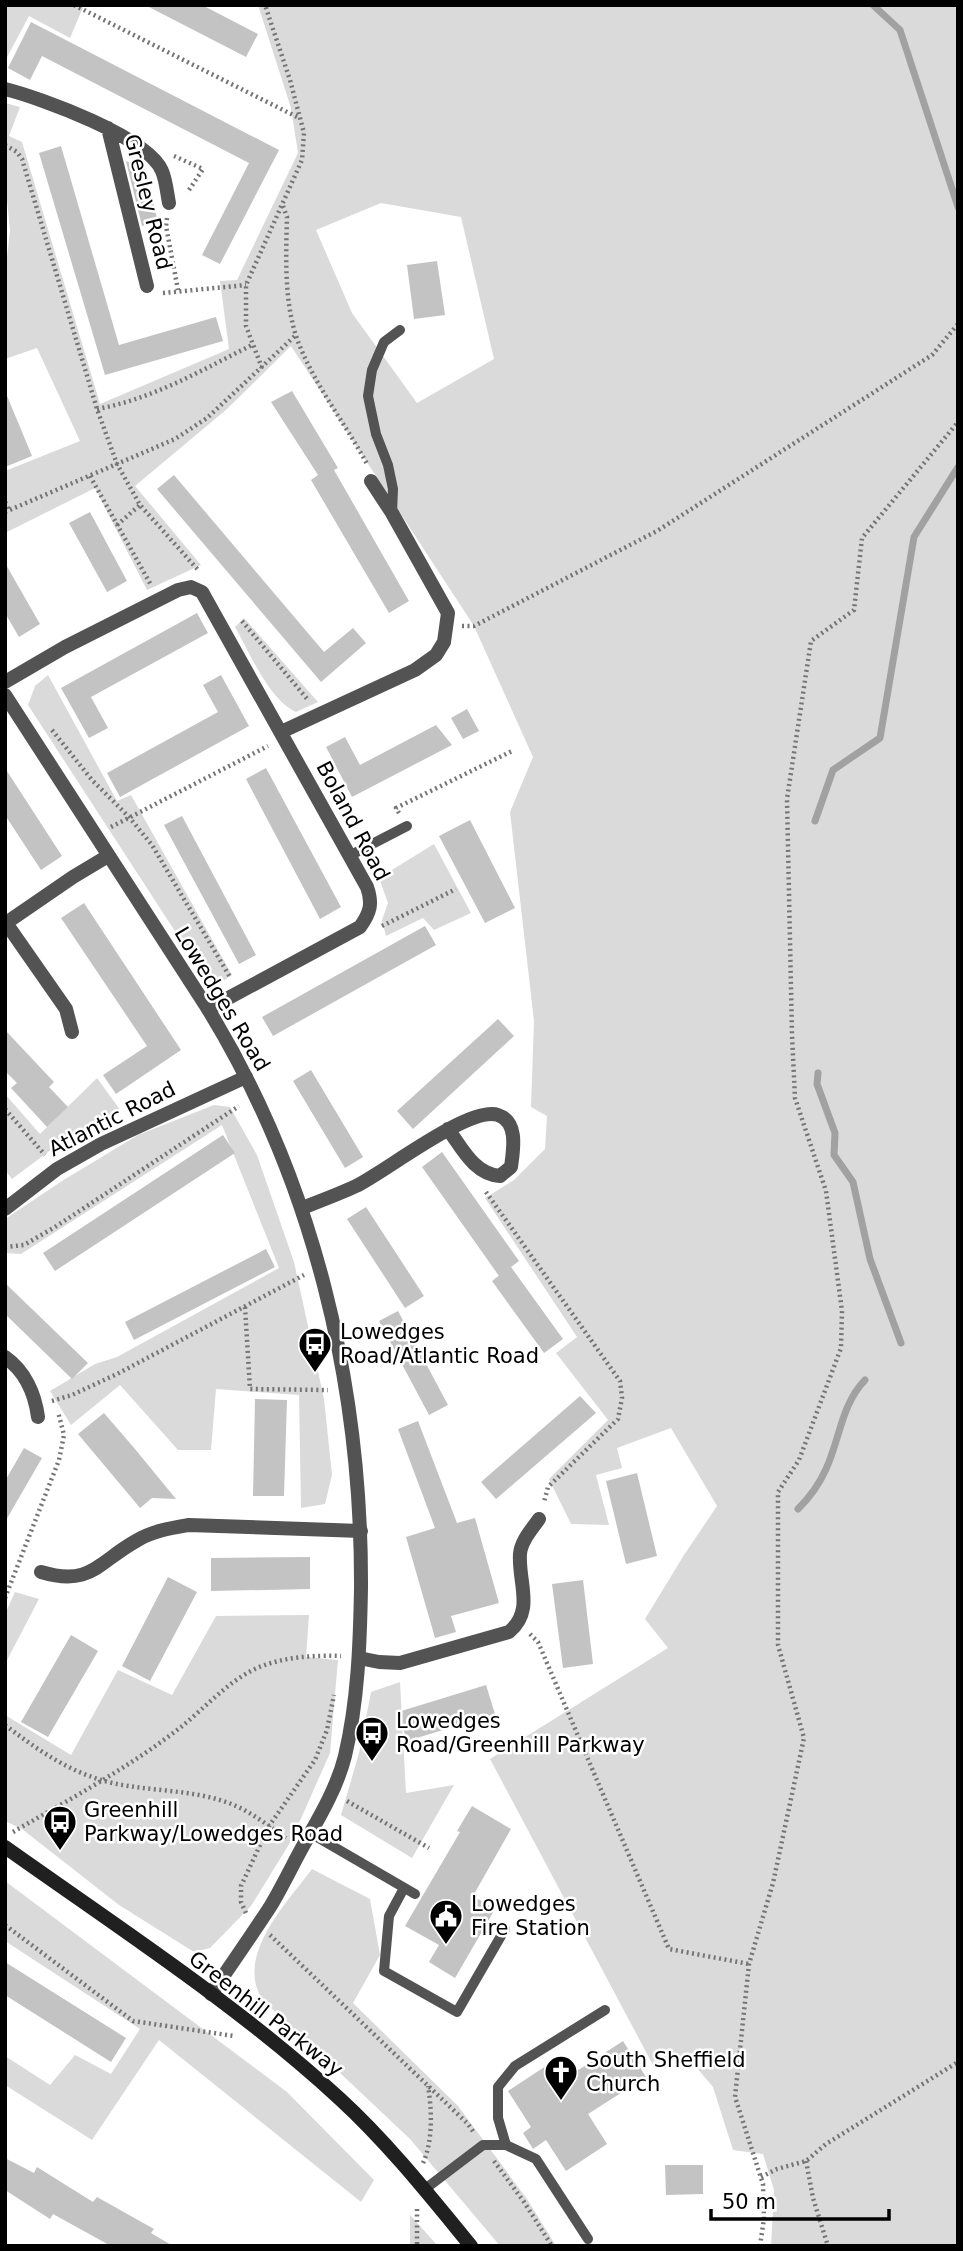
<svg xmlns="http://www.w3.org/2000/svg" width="963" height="2251" viewBox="0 0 963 2251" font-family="'DejaVu Sans',sans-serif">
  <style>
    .green { fill: #dadada; fill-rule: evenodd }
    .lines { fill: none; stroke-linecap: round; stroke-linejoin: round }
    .stream { stroke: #a1a1a1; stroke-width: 7 }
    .building { fill: #c3c3c3 }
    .path { stroke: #757575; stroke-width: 4.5; stroke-dasharray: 2 3.5; stroke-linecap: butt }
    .service { stroke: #535353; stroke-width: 10 }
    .minor { stroke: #535353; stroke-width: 14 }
    .tertiary { stroke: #535353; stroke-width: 14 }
    .secondary { stroke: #202020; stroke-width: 14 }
    .labels { text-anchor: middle; stroke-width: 5; stroke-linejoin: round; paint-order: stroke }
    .street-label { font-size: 21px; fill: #000; stroke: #fff }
    .poi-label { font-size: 21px; fill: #000; stroke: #fff; text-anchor: start }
  </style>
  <rect width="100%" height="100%" fill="#fff"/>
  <path class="green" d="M 5,5 L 84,5 L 70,38 L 29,16 L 5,61 Z
    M 258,5 L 958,5 L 958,2246 L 771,2246 L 774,2190 L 763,2154 L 733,2150 L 713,2087 L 686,2055 L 653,2065 L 490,1759 L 668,1648 L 645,1619 L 684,1555 L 717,1506 L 671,1428 L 617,1448 L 622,1468 L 596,1475 L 609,1525 L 571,1524 L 549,1479 L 608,1420 L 556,1353 L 577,1337 L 485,1198 L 514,1180 L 545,1149 L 547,1116 L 531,1107 L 534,1021 L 510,812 L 533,757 L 474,626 L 291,346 L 227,409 L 135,486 L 201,565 L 147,590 L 95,488 L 5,533 L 5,471 L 80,441 L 37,348 L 5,359 L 5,274 L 10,231 L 5,178 L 5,103 L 20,107 L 9,136 L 22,142 L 100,404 L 229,349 L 220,281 L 237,280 L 298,153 L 291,108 ZM 381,203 L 461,217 L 494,359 L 417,403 L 352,313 L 316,230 Z
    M 244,618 L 318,702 L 296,712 C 269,700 250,653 235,627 Z
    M 48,675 L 117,801 L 131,795 L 232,975 L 217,985 L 206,979 L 28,705 L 35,686 Z
    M 434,844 L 471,913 L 434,930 L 423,918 L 386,936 L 382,920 L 388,903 L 379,878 Z
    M 97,1078 L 121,1111 L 56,1146 L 12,1179 L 5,1170 L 5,1094 L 40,1134 Z
    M 214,1105 L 230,1107 L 257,1155 L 294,1262 L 324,1399 L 332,1475 L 325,1504 L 301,1508 L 299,1395 L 216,1389 L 211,1450 L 178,1450 L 120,1385 L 71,1425 L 50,1391 L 95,1364 L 117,1357 L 279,1268 L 222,1125 L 21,1254 L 5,1253 L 5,1219 L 62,1181 L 138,1135 Z
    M 15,1592 L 39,1599 L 5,1664 L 5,1614 Z
    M 309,1615 L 306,1657 L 338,1660 L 330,1753 L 291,1841 L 251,1906 L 210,1948 L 194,1952 L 119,1905 L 22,1829 L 5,1821 L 5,1715 L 71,1755 L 118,1670 L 172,1695 L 216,1616 Z
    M 400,1682 L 406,1793 L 454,1785 L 412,1858 L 341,1815 L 359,1753 L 371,1692 Z
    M 312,1869 L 370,1899 L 380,1955 L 353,2003 L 458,2106 L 527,2199 L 556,2246 L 500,2246 L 410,2139 L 267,2004 C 264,2000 259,1995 258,1991 C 241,1949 289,1900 312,1869 Z
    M 5,1881 L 287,2092 L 374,2180 L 361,2202 L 159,2040 L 92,2140 L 5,2085 L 5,2056 L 50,2085 L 75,2055 L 111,2074 L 140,2029 L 5,1941 Z
    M 410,2215 L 438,2246 L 410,2246 Z"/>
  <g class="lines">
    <path class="stream" d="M 873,5 L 900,30 L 958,207
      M 815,821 L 833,770 L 880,738 L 914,537 L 958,467
      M 818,1073 L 817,1084 L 835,1133 L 834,1155 L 853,1182 L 870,1259 L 901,1343
      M 798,1509 C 810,1497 819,1485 826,1469 C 840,1439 841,1405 865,1380"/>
  </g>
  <path class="building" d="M 145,5 L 202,5 L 258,34 L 246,57 Z
    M 31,22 L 279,150 L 220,264 L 202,255 L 249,163 L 42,56 L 30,80 L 8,68 Z
    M 61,146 L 119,345 L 216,317 L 223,341 L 105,375 L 39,153 Z
    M 126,161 L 145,170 L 158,222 L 142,226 Z
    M 437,261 L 445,315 L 414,319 L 407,265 Z
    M 5,391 L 32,456 L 5,467 Z
    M 292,391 L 338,468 L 334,470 L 409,601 L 389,613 L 311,480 L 318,475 L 271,402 Z
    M 174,475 L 324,652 L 353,628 L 366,643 L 321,682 L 157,489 Z
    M 90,512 L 127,581 L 107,592 L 69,523 Z
    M 5,563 L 40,624 L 19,637 L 5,613 Z
    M 197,613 L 208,633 L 91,697 L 108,728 L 89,738 L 61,688 Z
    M 221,675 L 249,726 L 120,797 L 107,773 L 218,712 L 203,685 Z
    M 467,709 L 479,731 L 463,739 L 451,718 Z
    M 436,725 L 452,745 L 352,797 L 326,747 L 345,737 L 360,765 Z
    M 5,768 L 62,856 L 41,870 L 5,815 Z
    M 266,768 L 341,907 L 320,919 L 246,779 Z
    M 182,816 L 256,955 L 239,964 L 164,825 Z
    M 470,820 L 515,908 L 485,923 L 439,836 Z
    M 84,903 L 181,1050 L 116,1094 L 103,1075 L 147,1046 L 61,918 Z
    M 425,926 L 436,945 L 273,1036 L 262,1017 Z
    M 498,1019 L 514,1036 L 413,1129 L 397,1111 Z
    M 5,1030 L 54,1082 L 49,1087 L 68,1107 L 47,1127 L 11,1088 L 17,1083 L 5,1071 Z
    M 311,1070 L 363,1157 L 345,1168 L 293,1081 Z
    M 223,1135 L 235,1153 L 55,1271 L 43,1253 Z
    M 442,1152 L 519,1261 L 511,1267 L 563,1339 L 544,1353 L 492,1281 L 501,1274 L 499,1276 L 422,1167 Z
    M 366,1207 L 424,1296 L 405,1308 L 347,1219 Z
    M 266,1249 L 275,1267 L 134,1340 L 125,1322 Z
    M 5,1283 L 88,1363 L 72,1379 L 5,1314 Z
    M 398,1311 L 448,1405 L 429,1415 L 379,1321 Z
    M 580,1396 L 596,1413 L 496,1499 L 481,1482 Z
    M 255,1399 L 287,1400 L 284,1496 L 253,1496 Z
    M 104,1413 L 135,1449 L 176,1499 L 152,1498 L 140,1508 L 130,1496 L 78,1434 Z
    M 418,1421 L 457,1523 L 475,1518 L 499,1603 L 451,1616 L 456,1632 L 435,1638 L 406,1537 L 435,1528 L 398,1429 Z
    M 24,1448 L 42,1458 L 5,1522 L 5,1481 Z
    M 637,1473 L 657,1556 L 626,1564 L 606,1481 Z
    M 310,1557 L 310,1589 L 211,1591 L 211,1558 Z
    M 168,1577 L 197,1592 L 150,1681 L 122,1666 Z
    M 583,1580 L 593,1664 L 563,1668 L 552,1584 Z
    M 71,1635 L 98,1651 L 48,1737 L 21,1722 Z
    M 486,1685 L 495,1714 L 407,1741 L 398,1712 Z
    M 472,1806 L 511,1829 L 473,1896 L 495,1909 L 455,1978 L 429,1962 L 439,1945 L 405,1926 L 460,1832 L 457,1831 Z
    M 5,1962 L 126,2038 L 111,2062 L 5,1995 Z
    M 623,2041 L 646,2077 L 588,2114 L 607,2144 L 566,2171 L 546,2140 L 533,2149 L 523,2133 L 531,2127 L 508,2091 L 552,2062 L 563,2080 Z
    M 5,2158 L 34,2173 L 37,2167 L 93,2202 L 97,2197 L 154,2229 L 151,2233 L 173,2246 L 111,2246 L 53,2214 L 50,2219 L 5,2190 Z
    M 665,2165 L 703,2165 L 703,2194 L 666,2195 Z"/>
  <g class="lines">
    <path class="path" d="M 74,5 L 299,118
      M 5,145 L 17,152 L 22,159 L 97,409 L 117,464 L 140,505 L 199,571
      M 174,156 L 203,169 L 187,193
      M 283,206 L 287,217 C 286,256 284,298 296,336 C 312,382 344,421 367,464
      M 167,218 L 166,226 L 178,290
      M 163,293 L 246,285
      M 262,368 L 246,326 L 246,285 L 302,160 L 304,133 L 290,80 L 265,5
      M 97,409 C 153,399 202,370 252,345
      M 90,476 L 151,585
      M 5,502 L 9,510
      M 5,512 L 175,439 L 207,418 L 296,335
      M 117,525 L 140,505
      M 242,621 L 308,700
      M 462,626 L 474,626 L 657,531 L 932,355 L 958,324
      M 52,730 L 92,780 L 129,817 L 152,845 L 230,977
      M 399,813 L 396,808 L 512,751
      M 111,827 L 268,746
      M 382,926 L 456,889
      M 5,1109 L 45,1155
      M 486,1192 L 620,1381 L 622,1398 L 618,1419 L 548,1487 L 544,1502
      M 5,1247 L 24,1245 L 55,1227 L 239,1106
      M 245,1307 L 250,1389 L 328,1390
      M 52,1401 L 72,1395 L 117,1374 L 304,1275
      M 5,1598 L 59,1460 L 64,1435 L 58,1412
      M 530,1634 L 538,1642 L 669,1949 L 749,1964
      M 5,1725 C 34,1747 63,1768 98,1779 C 140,1793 194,1787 236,1806 C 254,1814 270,1827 286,1838
      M 347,1801 L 429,1848
      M 13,1832 C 70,1799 130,1767 181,1727 C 205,1708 228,1681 257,1668 C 283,1657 313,1655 341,1656
      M 246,1913 L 241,1902 L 241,1886 L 269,1826 L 315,1760 L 327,1730 L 334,1695
      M 5,1925 L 133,2021 L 234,2036
      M 270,1935 L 467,2123 L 475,2134
      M 494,2161 L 524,2202 L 552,2246
      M 806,2161 L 813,2198 L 828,2246
      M 423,2163 C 433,2141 432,2110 428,2086
      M 761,2177 L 777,2169 L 806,2161 L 826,2144 L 958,2062
      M 417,2209 L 417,2246
      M 760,2246 L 764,2218 L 763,2184 L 735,2097 L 749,1964 L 773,1883 L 804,1738 L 778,1645 L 778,1492 L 799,1460 L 841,1348 L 842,1311 L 826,1191 L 795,1098 L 792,1035 L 787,799 L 811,641 L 854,610 L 862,538 L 958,422"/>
    <path class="service" d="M 392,513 L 393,489 L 388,465 L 376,434 L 368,396 L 372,370 L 384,342 L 400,330
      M 349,856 L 407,826
      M 310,1833 L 415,1894
      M 404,1888 L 389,1916 L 384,1971 L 457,2012 L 505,1929
      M 506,2145 L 498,2118 L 498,2087 L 515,2066 L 605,2010
      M 425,2189 L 483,2145 L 506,2145 L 536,2159 L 588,2239"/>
    <path class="minor" d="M 5,89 C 41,98 148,137 162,171 C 166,180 167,193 169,203
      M 108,128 L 147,286
      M 5,682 L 65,647 L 178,590 L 191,587 L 202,592 L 367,887 C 373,904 370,913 360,927 L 208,1009
      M 281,732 L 415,670 L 436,655 L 444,642 L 448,613 L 392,513 L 371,481
      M 72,1032 L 66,1009 L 6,923 L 73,877 L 108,856
      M 302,1208 C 320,1201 339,1194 356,1186 C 385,1172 470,1105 498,1115 C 519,1122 513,1151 511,1167 L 500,1176 C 474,1174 462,1148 448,1129
      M 5,1209 L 57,1169 L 101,1144 L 246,1077
      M 5,1357 C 25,1371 35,1394 38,1417
      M 41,1572 C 91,1587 98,1562 136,1541 C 152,1531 171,1528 189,1525 L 361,1531
      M 359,1658 L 379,1662 L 400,1663 L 509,1632 C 535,1610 518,1583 520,1554 C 521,1541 532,1529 539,1519"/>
    <path class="tertiary" d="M 5,695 L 208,1009 C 314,1182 362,1386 361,1588 C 360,1644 358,1701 345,1756 C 337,1788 319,1818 303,1846 C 292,1866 282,1887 270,1907 C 251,1936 231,1965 211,1994"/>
    <path class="secondary" d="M 5,1847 C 119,1928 238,2005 340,2099 C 388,2143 430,2196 471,2246"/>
  </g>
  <defs>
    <symbol id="bus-pin" viewBox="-11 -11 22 30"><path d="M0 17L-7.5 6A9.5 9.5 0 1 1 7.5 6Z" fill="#000" stroke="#fff"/><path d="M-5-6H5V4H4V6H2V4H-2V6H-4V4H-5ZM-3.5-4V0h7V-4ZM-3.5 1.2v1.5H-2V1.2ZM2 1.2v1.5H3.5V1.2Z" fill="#fff"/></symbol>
    <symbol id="civic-pin" viewBox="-11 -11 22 30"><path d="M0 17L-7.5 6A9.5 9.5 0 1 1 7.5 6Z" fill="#000" stroke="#fff"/><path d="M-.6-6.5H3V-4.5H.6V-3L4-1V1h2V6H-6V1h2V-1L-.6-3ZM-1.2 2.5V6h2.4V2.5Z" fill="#fff"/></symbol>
    <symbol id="church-pin" viewBox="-11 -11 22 30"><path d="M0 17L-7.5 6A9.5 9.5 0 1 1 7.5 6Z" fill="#000" stroke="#fff"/><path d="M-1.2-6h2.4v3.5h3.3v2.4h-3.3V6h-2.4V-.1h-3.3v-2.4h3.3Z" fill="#fff"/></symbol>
  </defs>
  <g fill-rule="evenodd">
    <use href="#bus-pin" x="296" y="1325" width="38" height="52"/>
    <use href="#bus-pin" x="353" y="1714" width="38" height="52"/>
    <use href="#bus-pin" x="41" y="1803" width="38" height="52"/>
    <use href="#civic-pin" x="427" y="1897" width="38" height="52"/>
    <use href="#church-pin" x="542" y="2053" width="38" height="52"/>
  </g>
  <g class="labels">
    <g class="street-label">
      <text transform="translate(148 202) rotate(76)" y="7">Gresley Road</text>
      <text transform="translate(353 821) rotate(62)" y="7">Boland Road</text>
      <text transform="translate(222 999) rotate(59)" y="7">Lowedges Road</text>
      <text transform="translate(112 1119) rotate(-27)" y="7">Atlantic Road</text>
      <text transform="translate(266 2014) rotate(38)" y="7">Greenhill Parkway</text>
    </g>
    <g class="poi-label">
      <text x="340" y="1339">Lowedges<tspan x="340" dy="24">Road/Atlantic Road</tspan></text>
      <text x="396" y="1728">Lowedges<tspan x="396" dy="24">Road/Greenhill Parkway</tspan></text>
      <text x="84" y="1817">Greenhill<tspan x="84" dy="24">Parkway/Lowedges Road</tspan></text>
      <text x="471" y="1911">Lowedges<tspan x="471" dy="24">Fire Station</tspan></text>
      <text x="586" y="2067">South Sheffield<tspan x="586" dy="24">Church</tspan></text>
    </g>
  </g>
  <rect width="963" height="2251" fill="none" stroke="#000000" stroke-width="14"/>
  <path d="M711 2209v10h178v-10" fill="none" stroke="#000000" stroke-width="3.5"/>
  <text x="722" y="2209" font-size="21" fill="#000000" stroke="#ffffff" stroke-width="5" paint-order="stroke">50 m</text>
</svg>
